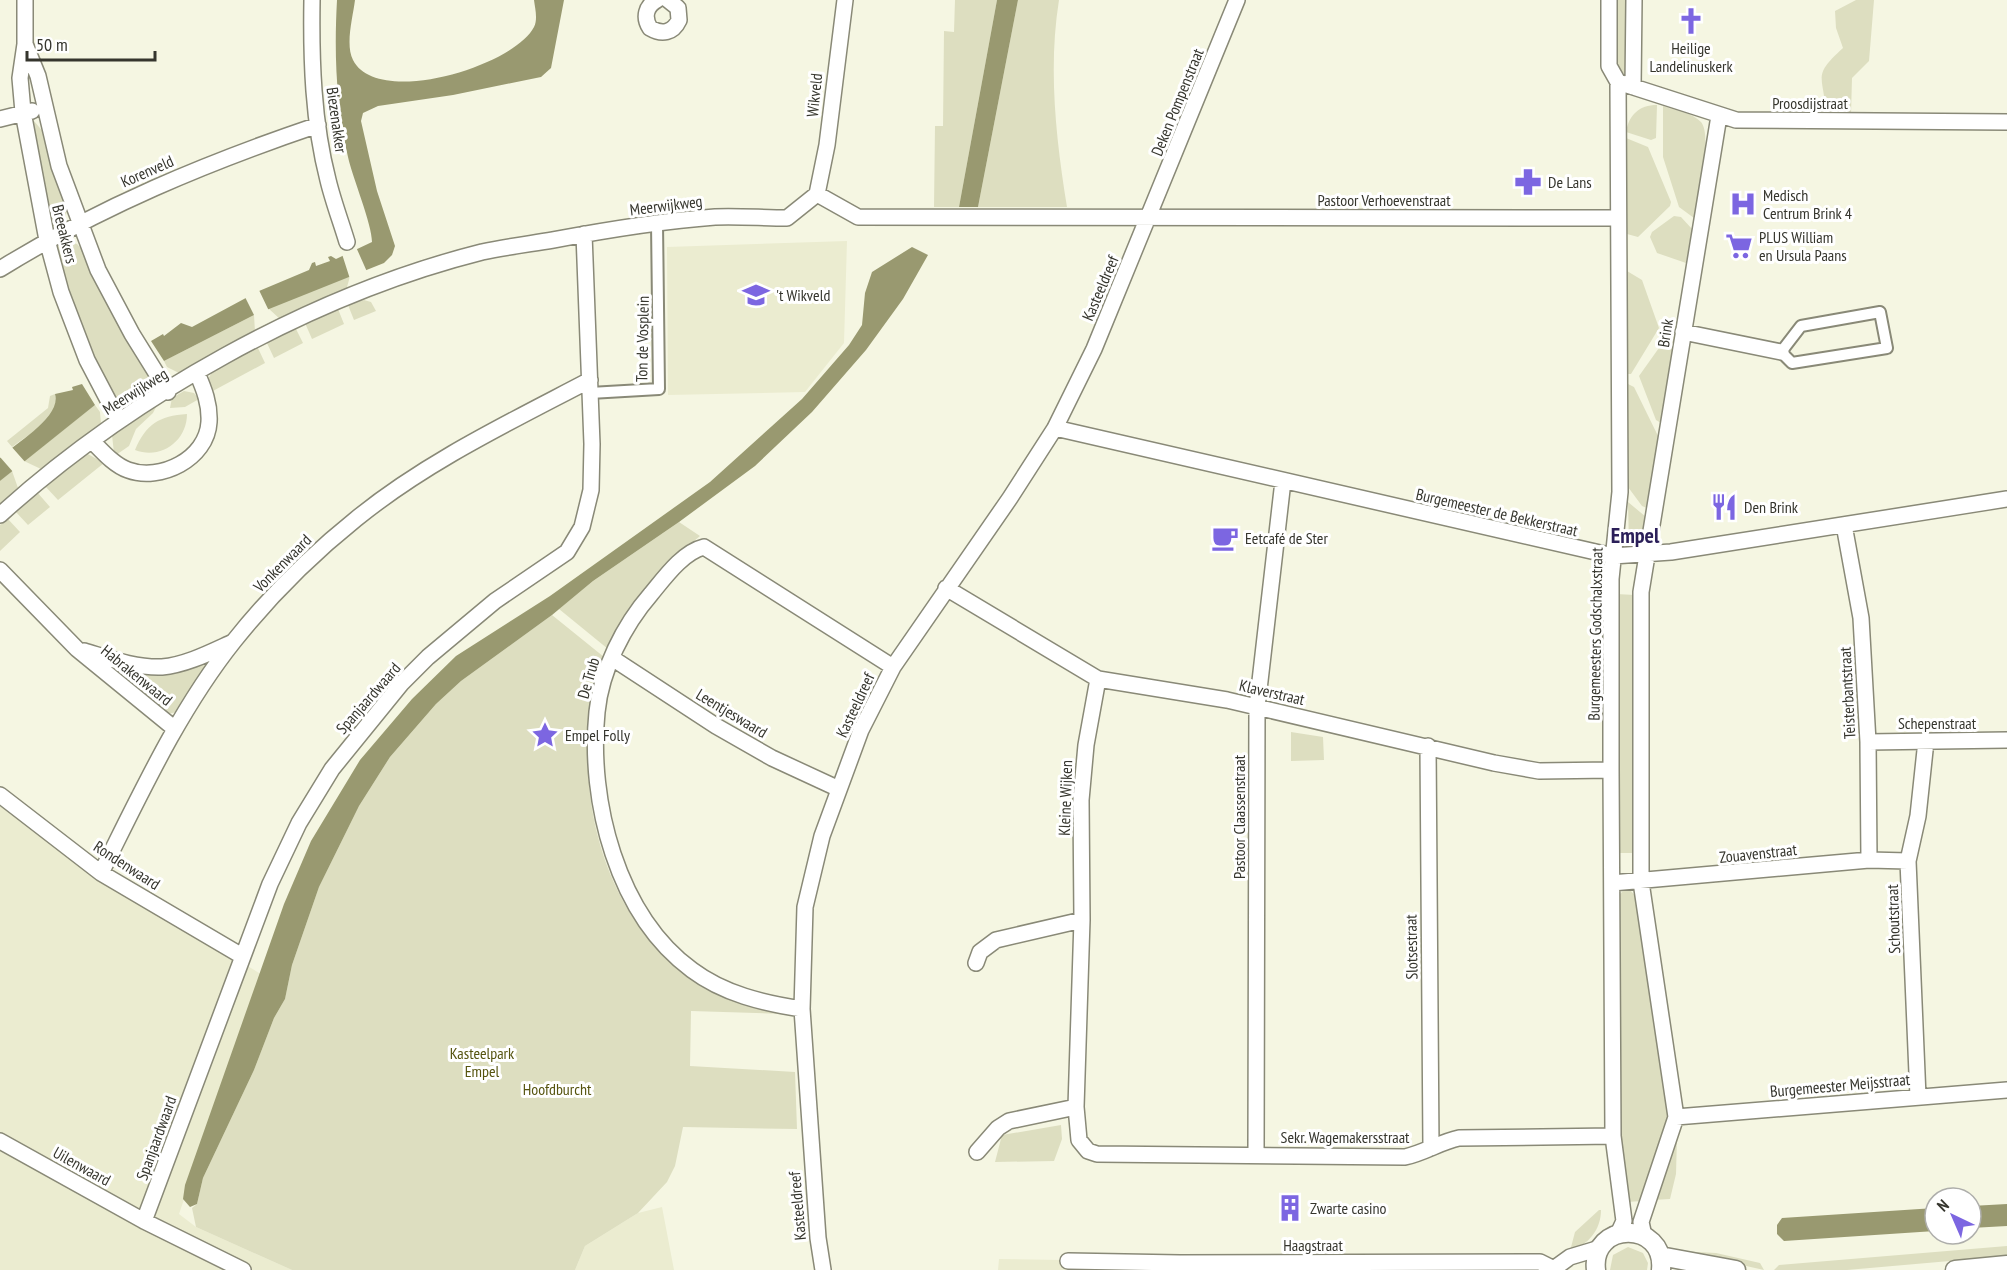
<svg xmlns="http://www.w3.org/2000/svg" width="2007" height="1270" viewBox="0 0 2007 1270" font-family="'PT Sans Narrow',sans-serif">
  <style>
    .built { fill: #ebecd0 }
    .green { fill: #dddec0 }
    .water { fill: #999970 }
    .pier { fill: #f5f6e2 }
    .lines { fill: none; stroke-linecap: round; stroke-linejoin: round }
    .pedestrian-casing { stroke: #898977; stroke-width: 14 }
    .minor-casing { stroke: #898977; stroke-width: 18 }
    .tertiary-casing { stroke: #898977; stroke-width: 21 }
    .pedestrian { stroke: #fff; stroke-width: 10 }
    .minor { stroke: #fff; stroke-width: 15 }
    .tertiary { stroke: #fff; stroke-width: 18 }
    .labels { text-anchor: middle; stroke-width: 6; stroke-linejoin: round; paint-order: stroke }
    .poi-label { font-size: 16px; fill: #35352d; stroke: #fff; text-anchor: start }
    .street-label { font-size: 16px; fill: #35352d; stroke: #fff }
    .park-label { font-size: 16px; fill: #56540f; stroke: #fff }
    .district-label { font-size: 22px; font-weight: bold; fill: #2b1f59; stroke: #fff }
  </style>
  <rect width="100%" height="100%" fill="#f5f6e2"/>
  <path class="built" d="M 847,241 L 844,343 L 805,392 L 668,395 L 667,247 Z
    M 0,806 L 102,881 L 261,974 L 179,1214 L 196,1227 L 292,1270 L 0,1270 Z
    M 662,1207 L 674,1270 L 575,1270 L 585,1246 L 638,1213 Z
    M 999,1259 L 1539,1268 L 1539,1270 L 998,1270 Z"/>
  <path class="green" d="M 955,0 L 997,0 L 959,207 L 934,207 L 935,126 L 943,126 L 944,31 L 954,32 Z
    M 1018,0 L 1059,0 C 1048,68 1056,139 1067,207 L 978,207 Z
    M 1614,0 L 1628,0 L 1629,75 L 1614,70 Z
    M 1856,0 L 1874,0 L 1869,61 L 1852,78 L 1851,114 L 1826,114 C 1824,75 1811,77 1843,48 L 1836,28 L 1835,11 Z
    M 1657,105 L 1656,138 L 1651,140 L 1626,132 C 1629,115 1639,105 1657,105 Z
    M 1663,106 C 1674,110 1693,113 1701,122 C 1713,136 1697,198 1694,218 L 1679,207 L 1663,157 Z
    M 34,121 L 45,134 L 67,211 L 63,225 L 53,230 L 31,122 Z
    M 1626,138 L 1648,147 L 1671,202 L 1670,206 L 1638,237 L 1627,234 Z
    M 1674,216 L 1681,217 L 1692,229 L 1686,263 L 1657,253 L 1650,237 L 1652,232 Z
    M 64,241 L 77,244 L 84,252 L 149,375 L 146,392 C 138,400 127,406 117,399 C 97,387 62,271 55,244 Z
    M 1627,271 L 1642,280 L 1659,328 L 1631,374 L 1628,374 Z
    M 350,276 L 346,291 L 281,320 L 268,308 Z
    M 364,300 L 371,302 L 376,311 L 354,320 L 348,305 Z
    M 338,309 L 344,324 L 312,339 L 305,323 Z
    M 254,315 L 255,332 L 181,374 L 167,367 L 164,361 Z
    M 295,327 L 303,343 L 274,358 L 266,341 Z
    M 1666,338 L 1674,339 L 1661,423 L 1656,420 L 1639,376 Z
    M 257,346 L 265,363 L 211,392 L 207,381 L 212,372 Z
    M 1628,384 L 1634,387 L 1659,438 L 1647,508 L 1642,506 L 1628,487 Z
    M 184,391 L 194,393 L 199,399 L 185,407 L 170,408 L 172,398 Z
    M 55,394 C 62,418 28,434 12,447 L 7,441 L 48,408 L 50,396 Z
    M 95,405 L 100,412 L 101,424 L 96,428 L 41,469 L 24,461 Z
    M 157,405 L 153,413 L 136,429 L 129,446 L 116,455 L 114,453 L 112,435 Z
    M 187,414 C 187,441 161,460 135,450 C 146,424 159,416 187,414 Z
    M 86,453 L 104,463 L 58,500 L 45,486 Z
    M 12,471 L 18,488 L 0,504 L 0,481 Z
    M 37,492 L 50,507 L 28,525 L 15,511 Z
    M 1628,502 L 1646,517 L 1639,547 L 1632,548 L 1629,545 Z
    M 7,518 L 20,532 L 0,551 L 0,525 Z
    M 679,522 L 700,536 C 660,569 631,604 608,649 L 559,609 L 593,581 Z
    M 1616,594 L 1635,595 L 1636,853 L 1617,853 Z
    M 552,615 L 604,657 C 567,764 593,907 688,976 C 717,998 750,1007 785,1014 L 691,1011 L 690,1066 L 795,1072 L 797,1129 L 683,1127 L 675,1166 L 667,1182 L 638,1213 L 585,1246 L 575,1270 L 292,1270 L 196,1227 L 192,1208 L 197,1204 L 203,1178 L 254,1070 L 274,1018 L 285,999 L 292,965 L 319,887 L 359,806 L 390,757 L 436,704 L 461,681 Z
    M 205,661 L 208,665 L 177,712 L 167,714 L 116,673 L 119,669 Z
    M 1291,732 L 1323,737 L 1324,760 L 1291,761 Z
    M 1625,889 L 1630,890 L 1639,900 L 1670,1113 L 1642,1201 L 1627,1202 L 1619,1152 L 1617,897 Z
    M 1061,1125 L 1062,1139 L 1054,1161 L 995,1162 L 1002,1135 Z
    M 1677,1137 L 1676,1174 L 1670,1199 L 1653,1200 Z
    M 1599,1210 L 1601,1210 C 1601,1230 1588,1245 1570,1251 L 1575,1232 Z
    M 2007,1246 L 2007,1256 L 1847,1270 L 1774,1270 L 1779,1265 Z
    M 1628,1247 L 1643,1253 L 1648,1263 L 1647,1270 L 1610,1270 L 1613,1255 Z
    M 1679,1251 L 1716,1253 L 1760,1263 L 1764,1270 Z"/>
  <path class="water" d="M 337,0 L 355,0 C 353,17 345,44 353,60 C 377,108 514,66 534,27 C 538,19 535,8 534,0 L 564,0 L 551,68 L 541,77 L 453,95 L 378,106 L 363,113 L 361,121 L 377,191 L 395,246 L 392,255 L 384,263 L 254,315 L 164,361 L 151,341 L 163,334 L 164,336 L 181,323 L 192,327 L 259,291 L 309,270 L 312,263 L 315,262 L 316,266 L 330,261 L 328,257 L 331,256 L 336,259 L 372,242 C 372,224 353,179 348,157 C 336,104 334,54 337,0 Z
    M 997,0 L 1018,0 L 978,207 L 959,207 Z
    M 912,247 L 928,255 L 903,299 L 866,350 L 812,412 L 755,466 L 679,522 L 593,581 L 552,615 L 461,681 L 436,704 L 390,757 L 359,806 L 319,887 L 292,965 L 285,999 L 274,1018 L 254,1070 L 203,1178 L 197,1204 L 190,1207 L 183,1199 L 185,1185 L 284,904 L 311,841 L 360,760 L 412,699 L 456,656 L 550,596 L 710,482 L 802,399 L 849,345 L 862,325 L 865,293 L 872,272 Z
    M 82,384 L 95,405 L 0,481 L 0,458 C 16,443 62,417 55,394 L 73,390 L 72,387 Z
    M 2007,1204 L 2007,1226 L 1971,1228 L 1971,1206 Z
    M 1935,1208 L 1935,1231 L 1784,1241 L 1777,1234 L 1777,1225 L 1782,1218 Z"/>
  <path class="pier" d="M 356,247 L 368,274 L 350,279 L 342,254 Z
    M 258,288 L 269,311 L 255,317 L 244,295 Z
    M 10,445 L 26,463 L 14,473 L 0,457 Z"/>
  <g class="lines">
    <defs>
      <path id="pedestrian" d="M 1880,312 L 1887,348 L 1792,363 L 1781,352 L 1801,326 Z
        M 590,393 L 659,389 L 657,223"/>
      <path id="minor" d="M 25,0 L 25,44 L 20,78 L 23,112 L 47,240 L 61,292 L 87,360 L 119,421
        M 312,0 C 311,60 313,122 328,180 C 333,201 341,222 347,242
        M 657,0 C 646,6 643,17 650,28 C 662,35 673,33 679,20 L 678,8 L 668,0
        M 1609,0 L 1609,66 L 1618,82 L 1620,492 L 1611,579 L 1611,770 L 1613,1136 L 1624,1221 L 1618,1234
        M 25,44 L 38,76 L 59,166 L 98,270 L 132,334 L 168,392
        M 1618,82 L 1736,120 L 2007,122
        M 1633,87 L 1634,0
        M 0,119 L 32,111
        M 817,194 L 827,145 L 845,0
        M 0,269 C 100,207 206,163 318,125
        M 1683,332 L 1781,352
        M 1055,428 L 1613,556 L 1671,552 L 2007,499
        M 92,441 C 102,451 114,465 128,470 C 160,482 207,459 209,422 C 210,404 204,389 197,373
        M 0,515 C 130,397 311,295 482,252 C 505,247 529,244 553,240 C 606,230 660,221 715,217 C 739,216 763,218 787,218 L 817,194 L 858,217 L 1618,218
        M 1844,525 L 1861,618 L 1868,742 L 1869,860
        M 0,570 L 77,649 L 175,729
        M 946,588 L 1098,679 L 1227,700 L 1494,763 L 1539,771 L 1611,770
        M 84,651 C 108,658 135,668 162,667 C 186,665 211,652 233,642
        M 612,658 L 716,726 L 772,758 L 839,789
        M 1098,679 L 1086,745 L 1081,800 L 1082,920 L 1076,1107 L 1079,1140 L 1088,1151 L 1097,1154 L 1405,1157 C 1424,1153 1440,1142 1459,1138 L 1613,1136
        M 1868,742 L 2007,740
        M 1428,746 L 1431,1148
        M 0,795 L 101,873 L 242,956
        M 101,873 C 141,793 179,710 234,641 C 270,596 311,555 356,519 C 426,462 510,422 590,380
        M 1612,883 L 1869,860 L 1908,861
        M 976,963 L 980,952 L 996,940 L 1082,920
        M 802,1009 C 763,1003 724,994 692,970 C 617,915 588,801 597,712 C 601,670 624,625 651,594 C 665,577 683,552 704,547 L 893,667
        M 1918,1097 L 1908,861 L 1918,816 L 1926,741
        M 1676,1117 L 2007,1090
        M 0,1141 L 144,1221 L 243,1270
        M 977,1152 L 998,1128 L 1009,1121 L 1076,1107
        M 1256,1154 L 1257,707 L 1283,481
        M 144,1221 L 270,884 L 299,823 L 332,769 L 401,684 L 428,657 L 495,601 L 567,552 L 582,527 L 591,490 L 592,444 L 584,234
        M 1644,1236 L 1641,1222 L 1676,1117 L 1641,882 L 1641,592 L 1719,116
        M 1068,1261 L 1180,1263 L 1540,1262 L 1556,1270
        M 823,1270 L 818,1238 L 802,1009 L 805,907 L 822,836 L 861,730 L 893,667 L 1010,498 L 1055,428 L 1094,349 L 1237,0
        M 1552,1270 L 1570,1257 L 1600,1248"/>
      <path id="tertiary" d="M 1660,1256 L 1736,1270
        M 1596,1270 C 1590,1221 1666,1220 1661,1270
        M 1955,1270 L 2007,1265"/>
    </defs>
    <use href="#pedestrian" class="pedestrian-casing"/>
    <use href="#minor" class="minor-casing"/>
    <use href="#tertiary" class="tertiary-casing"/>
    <use href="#pedestrian" class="pedestrian"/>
    <use href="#minor" class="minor"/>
    <use href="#tertiary" class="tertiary"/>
  </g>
  <defs>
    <symbol id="church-bare" viewBox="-9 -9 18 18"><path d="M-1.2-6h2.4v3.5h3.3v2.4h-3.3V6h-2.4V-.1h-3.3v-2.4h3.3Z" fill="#7c66e1" stroke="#fff" stroke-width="2.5" paint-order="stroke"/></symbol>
    <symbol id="pharmacy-bare" viewBox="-9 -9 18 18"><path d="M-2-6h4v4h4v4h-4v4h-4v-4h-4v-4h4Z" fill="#7c66e1" stroke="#fff" stroke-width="2.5" paint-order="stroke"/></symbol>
    <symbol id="hospital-bare" viewBox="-9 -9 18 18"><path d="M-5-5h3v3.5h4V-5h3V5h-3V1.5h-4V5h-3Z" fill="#7c66e1" stroke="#fff" stroke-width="2.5" paint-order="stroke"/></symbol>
    <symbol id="supermarket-bare" viewBox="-9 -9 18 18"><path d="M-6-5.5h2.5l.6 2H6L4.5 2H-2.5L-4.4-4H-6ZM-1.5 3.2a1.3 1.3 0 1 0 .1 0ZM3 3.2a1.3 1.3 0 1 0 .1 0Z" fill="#7c66e1" stroke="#fff" stroke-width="2.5" paint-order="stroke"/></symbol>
    <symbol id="school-bare" viewBox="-9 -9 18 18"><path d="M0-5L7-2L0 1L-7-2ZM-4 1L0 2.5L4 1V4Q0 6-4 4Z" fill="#7c66e1" stroke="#fff" stroke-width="2.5" paint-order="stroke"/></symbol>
    <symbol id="restaurant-bare" viewBox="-9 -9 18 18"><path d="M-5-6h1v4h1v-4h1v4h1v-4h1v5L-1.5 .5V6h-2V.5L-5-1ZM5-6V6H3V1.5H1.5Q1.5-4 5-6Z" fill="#7c66e1" stroke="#fff" stroke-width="2.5" paint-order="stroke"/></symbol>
    <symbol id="cafe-bare" viewBox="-9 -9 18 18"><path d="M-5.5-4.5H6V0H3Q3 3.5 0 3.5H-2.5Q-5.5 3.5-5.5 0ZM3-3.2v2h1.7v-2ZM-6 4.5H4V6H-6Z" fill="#7c66e1" stroke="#fff" stroke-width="2.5" paint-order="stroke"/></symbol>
    <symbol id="sight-bare" viewBox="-9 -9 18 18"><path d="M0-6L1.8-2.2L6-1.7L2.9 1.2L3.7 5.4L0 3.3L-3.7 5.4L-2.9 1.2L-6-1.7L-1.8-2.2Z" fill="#7c66e1" stroke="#fff" stroke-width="2.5" paint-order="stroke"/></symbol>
    <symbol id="building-bare" viewBox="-9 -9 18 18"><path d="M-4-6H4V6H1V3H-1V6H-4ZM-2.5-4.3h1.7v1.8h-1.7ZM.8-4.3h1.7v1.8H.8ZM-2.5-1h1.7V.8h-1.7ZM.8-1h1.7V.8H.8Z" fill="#7c66e1" stroke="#fff" stroke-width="2.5" paint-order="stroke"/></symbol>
  </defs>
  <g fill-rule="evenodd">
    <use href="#church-bare" x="1672" y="2" width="38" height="38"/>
    <use href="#pharmacy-bare" x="1509" y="163" width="38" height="38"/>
    <use href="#hospital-bare" x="1724" y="185" width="38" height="38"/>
    <use href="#supermarket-bare" x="1720" y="227" width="38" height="38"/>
    <use href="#school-bare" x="737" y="276" width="38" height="38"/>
    <use href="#restaurant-bare" x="1705" y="488" width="38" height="38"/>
    <use href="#cafe-bare" x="1206" y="519" width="38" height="38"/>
    <use href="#sight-bare" x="526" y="716" width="38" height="38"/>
    <use href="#building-bare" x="1271" y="1189" width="38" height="38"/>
  </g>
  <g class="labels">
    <g class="poi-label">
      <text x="1691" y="54" text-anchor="middle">Heilige<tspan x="1691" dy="18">Landelinuskerk</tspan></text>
      <text x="1548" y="188">De Lans</text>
      <text x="1763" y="201">Medisch<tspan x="1763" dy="18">Centrum Brink 4</tspan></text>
      <text x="1759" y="243">PLUS William<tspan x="1759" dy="18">en Ursula Paans</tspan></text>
      <text x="776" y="301">'t Wikveld</text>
      <text x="1744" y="513">Den Brink</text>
      <text x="1245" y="544">Eetcafé de Ster</text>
      <text x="565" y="741">Empel Folly</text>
      <text x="1310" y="1214">Zwarte casino</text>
    </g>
    <g class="street-label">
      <text transform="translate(814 95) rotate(-84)" y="6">Wikveld</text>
      <text transform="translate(1177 102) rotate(-68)" y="6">Deken Pompenstraat</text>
      <text x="1810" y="109">Proosdijstraat</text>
      <text transform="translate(337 120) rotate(82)" y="6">Biezenakker</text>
      <text transform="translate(147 171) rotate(-24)" y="6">Korenveld</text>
      <text x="1384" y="206">Pastoor Verhoevenstraat</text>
      <text transform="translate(666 205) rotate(-7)" y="6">Meerwijkweg</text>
      <text transform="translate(65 234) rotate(76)" y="6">Breeakkers</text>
      <text transform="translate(1100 288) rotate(-67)" y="6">Kasteeldreef</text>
      <text transform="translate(1665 333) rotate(-81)" y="6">Brink</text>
      <text transform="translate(642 339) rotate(-89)" y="6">Ton de Vosplein</text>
      <text transform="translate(135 391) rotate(-32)" y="6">Meerwijkweg</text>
      <text transform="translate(1497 512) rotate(13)" y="6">Burgemeester de Bekkerstraat</text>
      <text transform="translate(282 563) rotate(-45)" y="6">Vonkenwaard</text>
      <text transform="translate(1595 634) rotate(-89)" y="6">Burgemeesters Godschalxstraat</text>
      <text transform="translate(137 675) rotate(39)" y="6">Habrakenwaard</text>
      <text transform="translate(588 678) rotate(-74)" y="6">De Trub</text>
      <text transform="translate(1272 692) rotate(13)" y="6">Klaverstraat</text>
      <text transform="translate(1847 693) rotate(-93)" y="6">Teisterbantstraat</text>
      <text transform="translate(368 698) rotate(-49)" y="6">Spanjaardwaard</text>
      <text transform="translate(855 705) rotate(-65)" y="6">Kasteeldreef</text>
      <text transform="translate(732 713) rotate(31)" y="6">Leentjeswaard</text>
      <text x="1937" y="729">Schepenstraat</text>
      <text transform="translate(1065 798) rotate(-88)" y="6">Kleine Wijken</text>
      <text transform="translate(1239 817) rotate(-90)" y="6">Pastoor Claassenstraat</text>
      <text transform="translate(1758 853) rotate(-6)" y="6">Zouavenstraat</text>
      <text transform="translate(127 865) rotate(33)" y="6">Rondenwaard</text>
      <text transform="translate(1893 919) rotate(-92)" y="6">Schoutstraat</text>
      <text transform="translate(1411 947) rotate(-91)" y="6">Slotsestraat</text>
      <text transform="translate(1840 1085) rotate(-5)" y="6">Burgemeester Meijsstraat</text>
      <text x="1345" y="1143">Sekr. Wagemakersstraat</text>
      <text transform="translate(156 1138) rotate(-70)" y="6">Spanjaardwaard</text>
      <text transform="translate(82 1166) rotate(29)" y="6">Uilenwaard</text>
      <text transform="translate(797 1206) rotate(-95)" y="6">Kasteeldreef</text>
      <text x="1313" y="1251">Haagstraat</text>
    </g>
    <g class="park-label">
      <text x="482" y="1059">Kasteelpark<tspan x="482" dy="18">Empel</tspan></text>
      <text x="557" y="1095">Hoofdburcht</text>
    </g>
    <g class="district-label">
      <text x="1635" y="543">Empel</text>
    </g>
  </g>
  <g transform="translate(1953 1216) rotate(316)"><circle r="28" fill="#ffffff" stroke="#aeaeab" stroke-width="1.5"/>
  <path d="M0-4.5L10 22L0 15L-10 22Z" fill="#7c66e1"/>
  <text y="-9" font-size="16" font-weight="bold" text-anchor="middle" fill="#35352d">N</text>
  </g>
  <path d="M27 51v9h128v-9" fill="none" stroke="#35352d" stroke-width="3"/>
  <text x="36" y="51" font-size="18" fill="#35352d" stroke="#ffffff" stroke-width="4.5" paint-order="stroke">50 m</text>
</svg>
